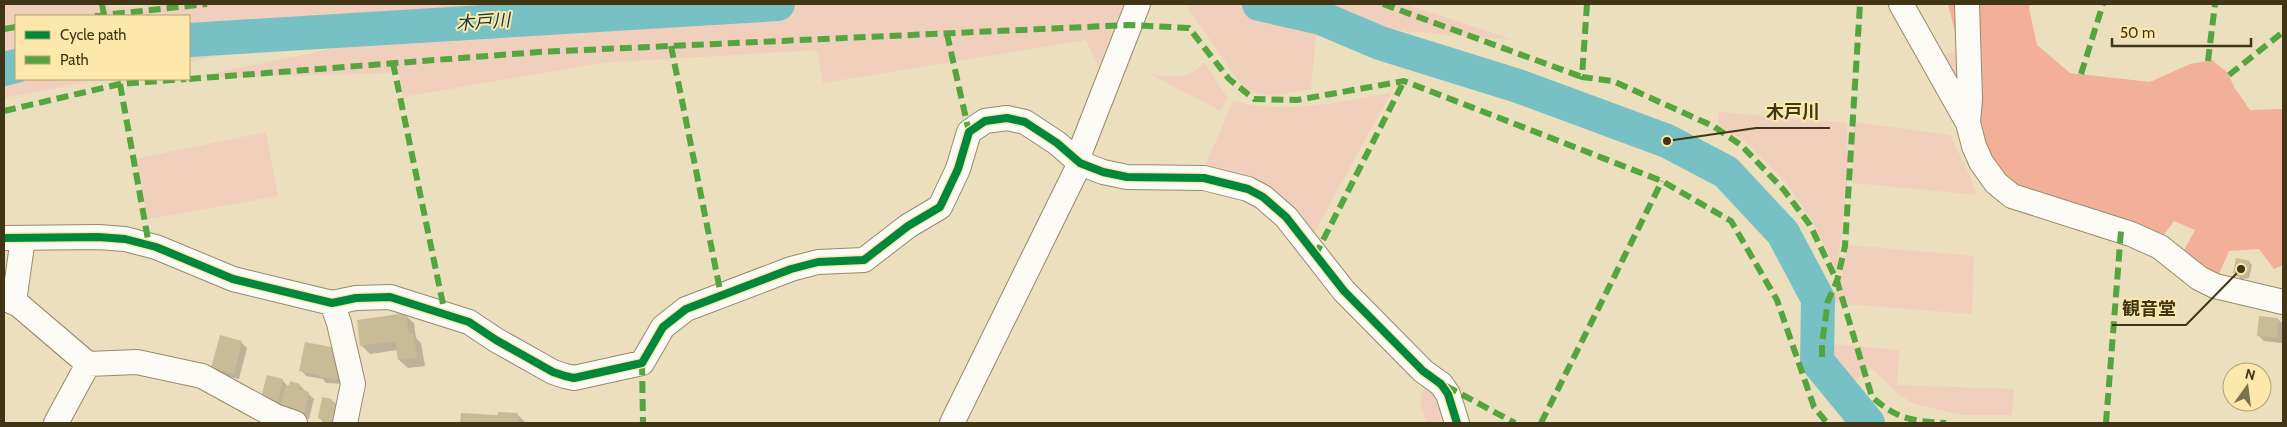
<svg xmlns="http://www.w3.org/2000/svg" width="2287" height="427" viewBox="0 0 2287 427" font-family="Cabin,'Noto Sans JP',sans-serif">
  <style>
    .green { fill: #f0d0bc }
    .forest { fill: #f1b097 }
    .shadow { fill: #0003 }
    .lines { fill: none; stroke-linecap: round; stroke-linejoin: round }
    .river { stroke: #77c0c4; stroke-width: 34 }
    .building { fill: #c8bc97 }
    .minor-casing { stroke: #958b6a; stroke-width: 26 }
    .minor { stroke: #fcfaf5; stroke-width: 24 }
    .quiet { stroke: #54a540; stroke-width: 6; stroke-dasharray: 12 6; stroke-linecap: butt }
    .cycleway-casing { stroke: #fde8ac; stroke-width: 11 }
    .cycleway { stroke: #00873e; stroke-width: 8 }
    .labels { text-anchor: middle; stroke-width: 4; stroke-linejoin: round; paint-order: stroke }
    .water-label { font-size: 18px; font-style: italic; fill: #12343a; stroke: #fde8ac }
    .leader { fill: none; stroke: #403616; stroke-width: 2 }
    .callout-dot { fill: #403616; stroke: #fde8ac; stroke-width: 2 }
    .callout-label { font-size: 18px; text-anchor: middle; font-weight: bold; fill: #403616; stroke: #fde8ac; stroke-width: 4; stroke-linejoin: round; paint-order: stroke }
  </style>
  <rect width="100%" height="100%" fill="#ebdfbe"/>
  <path class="green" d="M 4,4 L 108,4 L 109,8 L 169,4 L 479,4 L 189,62 L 189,16 L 16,16 L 16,79 L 102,79 L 4,98 Z
    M 553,4 L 1126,4 L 1098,67 L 1086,40 L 823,83 L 817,50 L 600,63 L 403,97 L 399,73 L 189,78 Z
    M 1185,4 L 1406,4 L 1514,40 L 1317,24 L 1311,89 L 1273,96 L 1245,90 Z
    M 1959,49 L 1958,84 L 1942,57 Z
    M 1204,62 L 1227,97 L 1221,111 L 1150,74 C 1169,77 1191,81 1204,62 Z
    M 1391,93 L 1309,242 L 1289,215 L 1202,173 L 1233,101 C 1285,115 1339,102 1391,93 Z
    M 1719,112 L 1847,123 L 1847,183 L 1837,273 L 1815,225 L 1787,184 L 1745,141 L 1718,125 Z
    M 1854,122 L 1950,135 L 1969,174 L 1977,195 L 1853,183 Z
    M 266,132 L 278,196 L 148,219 L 135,159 Z
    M 1848,245 L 1974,256 L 1972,314 L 1831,303 L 1837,281 L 1842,275 Z
    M 1828,344 L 1899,350 L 1897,385 L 2014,389 L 2012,415 L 1963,415 L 1914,404 L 1898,394 L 1872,369 L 1849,384 L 1827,361 Z
    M 1426,379 L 1447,416 L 1435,423 L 1426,423 L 1420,402 Z"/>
  <path class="forest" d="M 1948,4 L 1960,4 L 1959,49 Z
    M 1970,4 L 2030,4 L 2029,8 L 2037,45 L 2070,73 L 2150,82 L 2190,64 L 2212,60 L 2228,73 L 2234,87 L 2250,110 L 2283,109 L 2283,265 L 2274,269 L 2259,249 L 2229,251 L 2216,281 L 2182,254 L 2195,230 L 2174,221 L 2160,240 L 2017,192 L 1981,155 Z"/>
  <path class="shadow" d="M 2249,262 L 2252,265 L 2249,278 L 2241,279 L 2234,272 Z
    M 405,315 L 414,323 L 416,338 L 421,343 L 425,366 L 408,368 L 399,360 L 398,350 L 370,354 L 362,346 Z
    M 2278,319 L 2283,324 L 2282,343 L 2264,341 L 2258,335 Z
    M 241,342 L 247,348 L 239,379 L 219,374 L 213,368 Z
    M 306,343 L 342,355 L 344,384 L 326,383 L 323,379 L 306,376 L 301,370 Z
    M 282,380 L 289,387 L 299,385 L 314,399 L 309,419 L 288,414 L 263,397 Z
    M 331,400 L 336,404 L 343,423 L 325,423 L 319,418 Z
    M 462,414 L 499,416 L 518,415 L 526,423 L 462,423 Z"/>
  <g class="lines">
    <path class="river" d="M 1259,4 L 1321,18 L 1380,43 L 1518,86 L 1667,141 L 1726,172 L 1783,233 L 1818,299 L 1817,361 L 1868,423
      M 189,40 L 778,4
      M 4,69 L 16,66"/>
  </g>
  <path class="building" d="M 2236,258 L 2250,261 L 2247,276 L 2244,275 L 2244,278 L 2236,276 L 2237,274 L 2233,273 Z
    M 406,313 L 409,334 L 413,333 L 417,358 L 398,360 L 395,341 L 360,346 L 357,320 Z
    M 2259,316 L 2278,318 L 2277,338 L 2257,336 Z
    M 220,335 L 242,341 L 234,374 L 211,368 Z
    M 305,342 L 336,348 L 334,357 L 343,359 L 339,379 L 319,377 L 319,375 L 299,371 Z
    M 267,375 L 283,379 L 278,401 L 261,397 Z
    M 290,381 L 300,384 L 298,389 L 309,392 L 304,414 L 280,408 L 286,385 L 289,385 Z
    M 322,397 L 332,399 L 331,402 L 341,404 L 336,423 L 324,423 L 325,420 L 318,418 Z
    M 498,412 L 518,413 L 518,423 L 460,423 L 461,413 L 498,415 Z"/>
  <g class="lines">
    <defs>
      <path id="minor" d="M 1901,4 L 1968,123 L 1974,146 L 1981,162 L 1996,183 L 2012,196 L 2131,234 L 2160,247 L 2199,278 L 2215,286 L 2283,302
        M 1967,4 L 1970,99 L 1968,122
        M 1077,160 L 1138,4
        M 4,238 L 98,237 L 125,239 L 156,247 L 233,279 L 332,303 L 356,298 L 390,297 L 469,322 L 496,340 L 553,372 L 565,376 L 574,378 L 642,363 L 663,327 L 686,309 L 791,269 L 818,262 L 864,260 L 908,226 L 940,207 L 958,169 L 969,132 L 985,121 L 1007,118 L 1025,122 L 1057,143 L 1080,163 L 1103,172 L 1127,177 L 1204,178 L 1248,189 L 1263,197 L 1286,217 L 1344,291 L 1423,371 L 1441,384 L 1448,394 L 1457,423
        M 4,298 L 19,305 L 88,364
        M 14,302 L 23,238
        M 332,303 L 339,323 L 353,384 L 345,423
        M 56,423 L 88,364 L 137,362 L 202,376 L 275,416 L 295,423
        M 952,423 L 1080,163"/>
    </defs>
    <use href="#minor" class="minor-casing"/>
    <use href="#minor" class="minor"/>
    <path class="quiet" d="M 102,4 L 104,15
      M 1383,4 L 1582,77
      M 1587,4 L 1582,77 L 1613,81 L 1713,126 L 1741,145 L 1783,189 L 1810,225 L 1837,281 L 1872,397 C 1898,420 1913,421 1946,423
      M 95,16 L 207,4
      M 4,29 L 16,27
      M 947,34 L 969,132
      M 671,46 L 721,295
      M 2208,61 L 2215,4
      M 393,63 L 445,314
      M 2081,74 L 2103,4
      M 2229,75 L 2283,32
      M 189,79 L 539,52 L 1129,25 L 1189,28 L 1229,79 L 1254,99 L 1297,100 L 1404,81 L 1662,181 L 1731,221 L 1777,300 L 1814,407 L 1827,423
      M 120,84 L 149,245
      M 4,111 L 120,84 L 186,79
      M 1315,256 L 1404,81
      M 1822,357 L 1822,343 L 1828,301 L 1837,281 L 1845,246 L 1860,4
      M 642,363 L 643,423
      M 1446,386 L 1515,423
      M 1541,423 L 1662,181
      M 2106,423 L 2121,231"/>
    <defs>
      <path id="cycleway" d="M 4,238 L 98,237 L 125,239 L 156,247 L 233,279 L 332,303 L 356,298 L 390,297 L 469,322 L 496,340 L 553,372 L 565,376 L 574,378 L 642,363 L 663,327 L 686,309 L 791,269 L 818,262 L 864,260 L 908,226 L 940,207 L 958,169 L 969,132 L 985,121 L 1007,118 L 1025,122 L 1057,143 L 1080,163 L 1103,172 L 1127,177 L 1204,178 L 1248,189 L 1263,197 L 1286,217 L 1344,291 L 1423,371 L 1441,384 L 1448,394 L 1457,423"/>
    </defs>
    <use href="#cycleway" class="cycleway-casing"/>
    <use href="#cycleway" class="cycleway"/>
  </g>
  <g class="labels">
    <g class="water-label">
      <text transform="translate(483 22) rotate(-4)" y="6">木戸川</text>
    </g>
  </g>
  <path class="leader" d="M1667 141L1756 128H1830M2241 269L2186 325H2112"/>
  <g class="callout-dot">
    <circle cx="1667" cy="141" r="5"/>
    <circle cx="2241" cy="269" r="5"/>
  </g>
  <g class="callout-label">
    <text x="1793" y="118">木戸川</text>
    <text x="2149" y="315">観音堂</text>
  </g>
  <rect width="2287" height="427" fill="none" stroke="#403616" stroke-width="10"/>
  <rect x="15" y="15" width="175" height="65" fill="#fde8ac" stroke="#b1a170"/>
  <rect x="25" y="31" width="25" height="8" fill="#00873e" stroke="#b1a170"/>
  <text x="60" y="40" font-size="15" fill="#403616">Cycle path</text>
  <rect x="25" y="56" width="25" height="8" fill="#54a540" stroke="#b1a170"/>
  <text x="60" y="65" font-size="15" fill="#403616">Path</text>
  <g transform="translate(2247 387) rotate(14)"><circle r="24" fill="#fde8ac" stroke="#b1a170"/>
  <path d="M0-4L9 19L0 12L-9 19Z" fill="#7c7151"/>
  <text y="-8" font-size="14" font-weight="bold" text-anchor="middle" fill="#403616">N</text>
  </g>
  <path d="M2112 38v8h139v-8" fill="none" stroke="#403616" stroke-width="2.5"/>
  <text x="2120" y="38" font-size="15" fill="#403616" stroke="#fde8ac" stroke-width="4" paint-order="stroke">50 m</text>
</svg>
